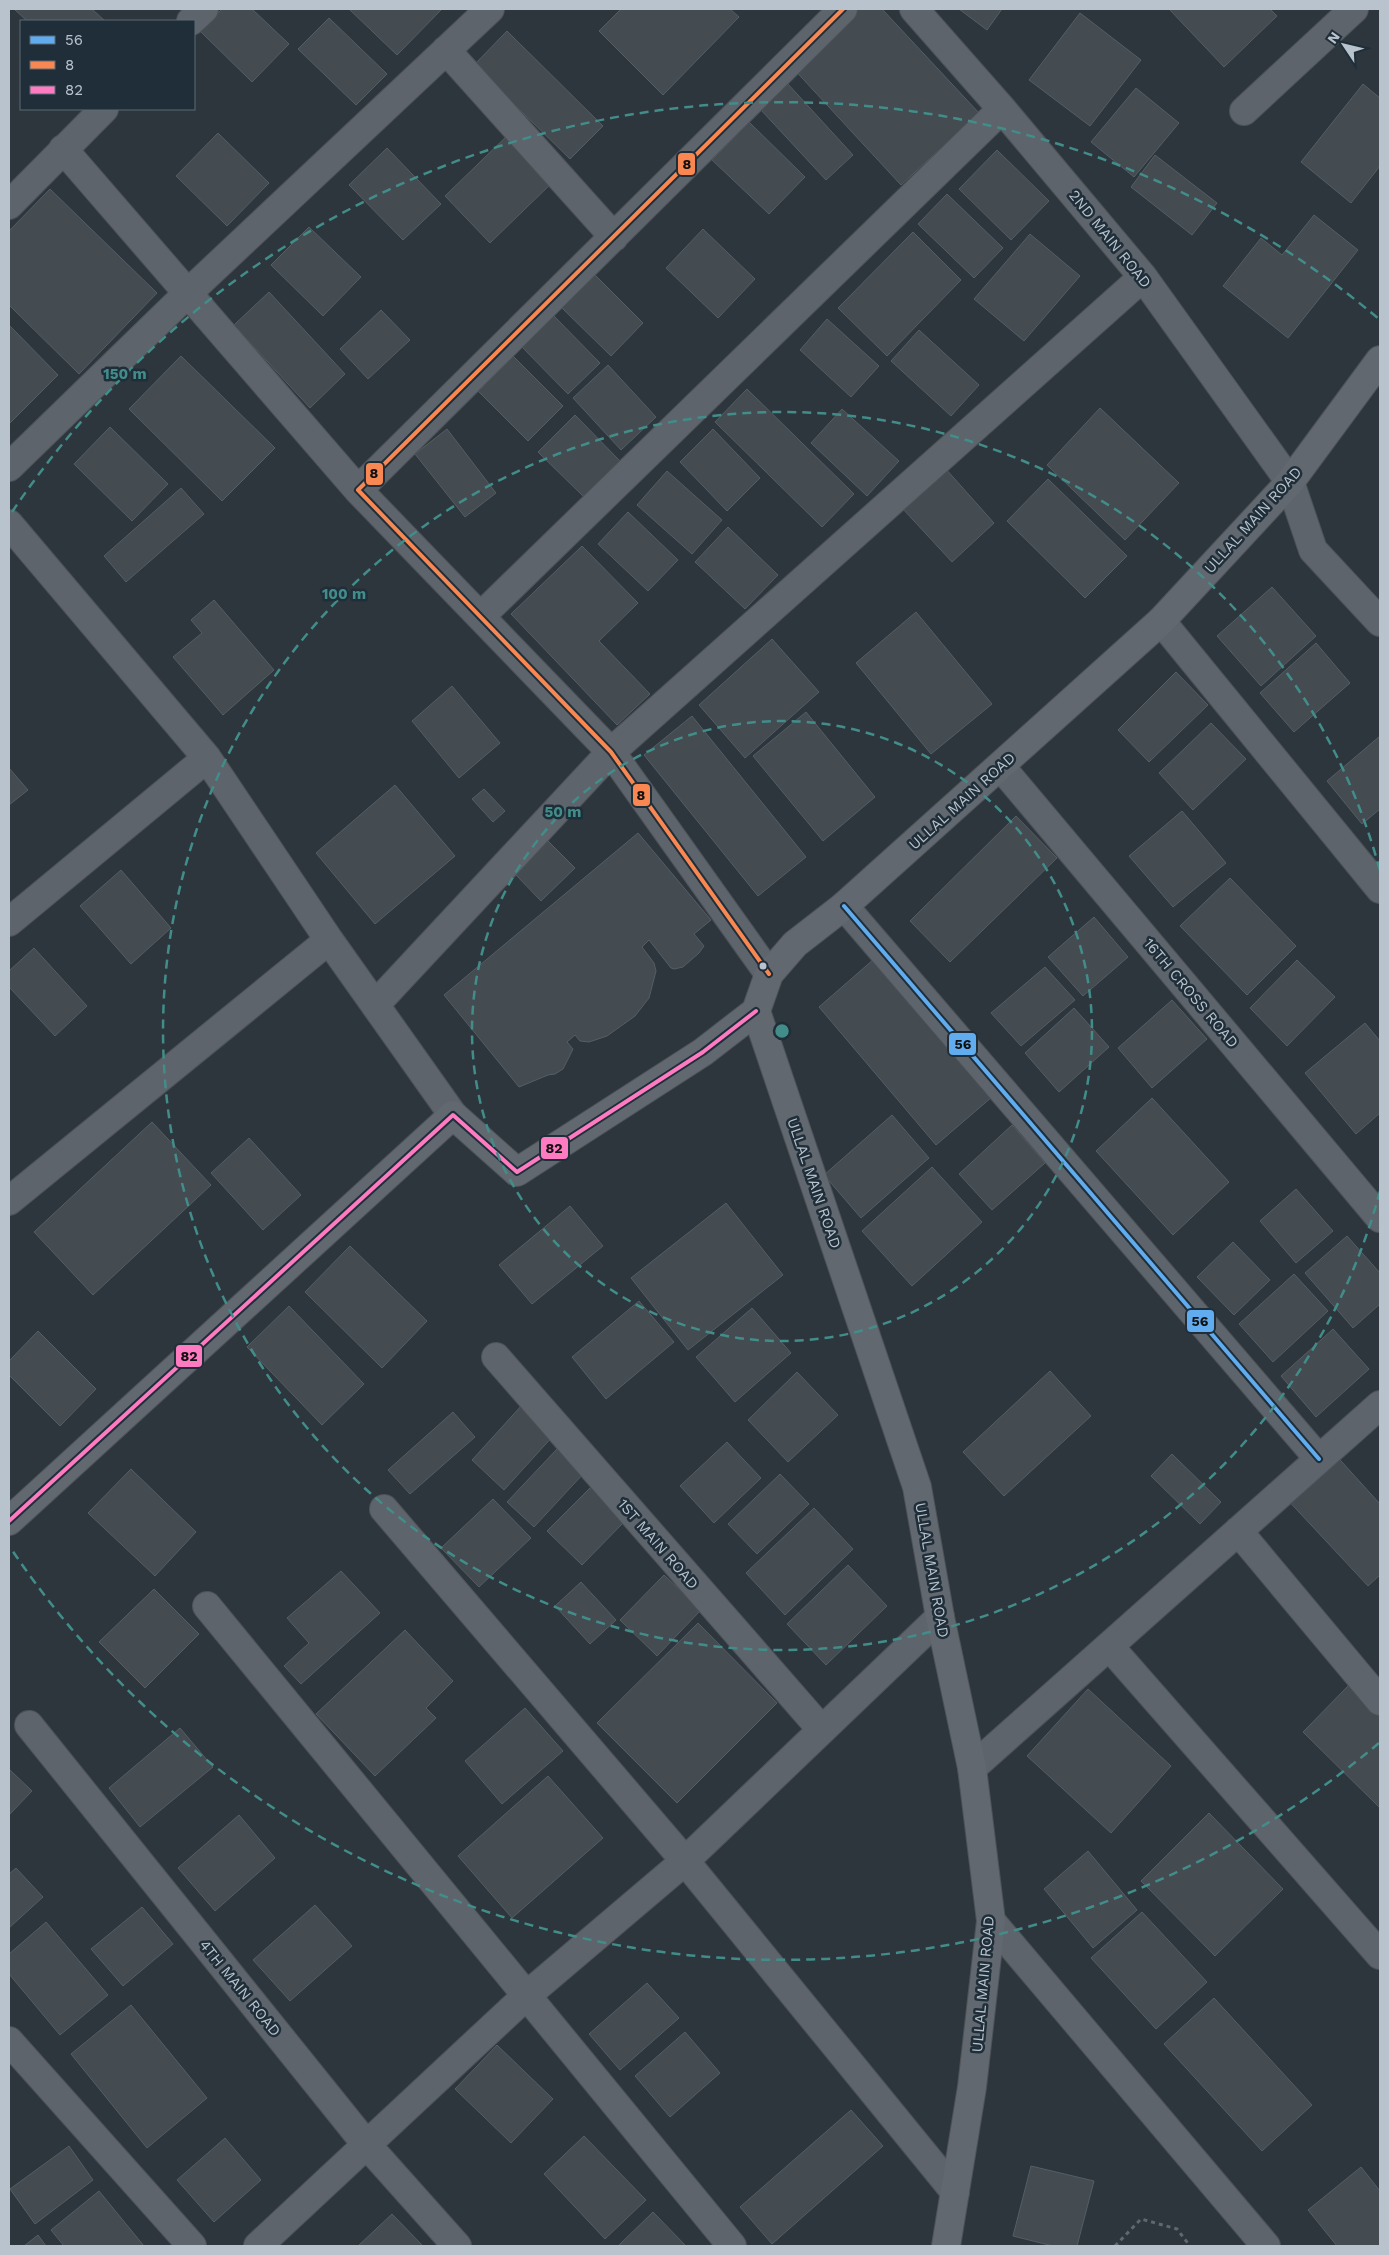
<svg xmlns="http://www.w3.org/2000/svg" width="1389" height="2255" viewBox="0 0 1389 2255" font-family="'Work Sans',sans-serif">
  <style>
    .building { fill: #444b51; stroke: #555e65 }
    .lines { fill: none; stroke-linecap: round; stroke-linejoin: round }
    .street-casing { stroke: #4c5257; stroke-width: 30 }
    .secondary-casing { stroke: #4c5257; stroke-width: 30 }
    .path { stroke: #60686e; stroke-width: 3; stroke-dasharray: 4 4; stroke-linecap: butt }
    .street { stroke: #5d646b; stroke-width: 28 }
    .secondary { stroke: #62686f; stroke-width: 28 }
    .bus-1-casing { stroke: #1f2e39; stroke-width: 8 }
    .bus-2-casing { stroke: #1f2e39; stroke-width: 8 }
    .bus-3-casing { stroke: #1f2e39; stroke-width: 8 }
    .bus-1 { stroke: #60acee; stroke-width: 4 }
    .bus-2 { stroke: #f88751; stroke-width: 4 }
    .bus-3 { stroke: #fe7ac1; stroke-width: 4 }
    .ring { fill: none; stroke: #428d8a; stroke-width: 2.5; stroke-dasharray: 9 6 }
    .bus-dot { fill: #b8c3cd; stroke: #1f2e39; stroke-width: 2 }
    .labels { text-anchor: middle; stroke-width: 5; stroke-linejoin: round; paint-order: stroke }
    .street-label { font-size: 15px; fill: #b8c3cd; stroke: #1f2e39 }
    .centre { fill: #428d8a; stroke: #1f2e39; stroke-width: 2.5 }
    .ring-label { font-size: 15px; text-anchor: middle; font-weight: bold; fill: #428d8a; stroke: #1f2e39; stroke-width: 5; stroke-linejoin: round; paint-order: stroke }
    .line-badge { stroke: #1f2e39; stroke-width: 2 }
    .pale-badge-label { font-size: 14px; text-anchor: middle; font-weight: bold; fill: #111 }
  </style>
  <rect width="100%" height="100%" fill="#2d363d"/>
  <path class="building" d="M 14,9 L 92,9 L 105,21 L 27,21 Z
    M 222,9 L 252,9 L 289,44 L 252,82 L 200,31 Z
    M 349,9 L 442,9 L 397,55 Z
    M 621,9 L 730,9 L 739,17 L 663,95 L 599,31 Z
    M 853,9 L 882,9 L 979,113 L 901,185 L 791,66 Z
    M 959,9 L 1002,9 L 987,30 Z
    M 1169,9 L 1270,9 L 1277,16 L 1224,67 Z
    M 1080,13 L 1141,60 L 1090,126 L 1029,80 Z
    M 329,18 L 387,74 L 356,105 L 298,49 Z
    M 507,31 L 603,126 L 570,159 L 474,65 Z
    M 787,83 L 853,155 L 826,180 L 760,109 Z
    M 1363,84 L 1380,98 L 1380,166 L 1351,203 L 1301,162 Z
    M 1136,88 L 1179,123 L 1134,177 L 1091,142 Z
    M 749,122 L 805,177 L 769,214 L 712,160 Z
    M 512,131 L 557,178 L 490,243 L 445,196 Z
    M 218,133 L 269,183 L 227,226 L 176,176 Z
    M 387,148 L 441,204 L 403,240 L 349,185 Z
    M 997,150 L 1049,201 L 1011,240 L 959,189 Z
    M 1155,155 L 1217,203 L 1192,235 L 1131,187 Z
    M 50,189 L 157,293 L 79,374 L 9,305 L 9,231 Z
    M 947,194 L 1003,248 L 974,278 L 918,224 Z
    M 1314,215 L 1358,250 L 1288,338 L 1223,286 L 1261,238 L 1282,255 Z
    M 309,227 L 361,277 L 323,316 L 271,265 Z
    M 703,229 L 755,279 L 718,318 L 666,268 Z
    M 913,232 L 961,280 L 887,356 L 838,308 Z
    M 1030,234 L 1080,276 L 1024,341 L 974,299 Z
    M 594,274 L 643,323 L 611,356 L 562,308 Z
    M 269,292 L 345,374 L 310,408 L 234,325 Z
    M 381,310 L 410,340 L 368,379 L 340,349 Z
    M 551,313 L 600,363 L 568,394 L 520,345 Z
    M 827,319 L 879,366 L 851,397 L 800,350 Z
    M 9,325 L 58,375 L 9,424 Z
    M 919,330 L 979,385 L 951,416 L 891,361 Z
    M 510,353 L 563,406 L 528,441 L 475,388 Z
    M 181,356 L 275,448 L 222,501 L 129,409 Z
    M 608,365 L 656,417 L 621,450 L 573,398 Z
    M 747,389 L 854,494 L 822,527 L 715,422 Z
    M 1100,408 L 1179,483 L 1125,540 L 1047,465 Z
    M 842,409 L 899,461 L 867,496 L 811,443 Z
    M 575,415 L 621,462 L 585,498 L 538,452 Z
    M 110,427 L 168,484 L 132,521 L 74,464 Z
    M 447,429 L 496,493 L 465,517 L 415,454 Z
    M 713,429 L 760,478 L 727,511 L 680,462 Z
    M 945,468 L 994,523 L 952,562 L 902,508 Z
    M 667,471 L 722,520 L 692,554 L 637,505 Z
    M 1048,479 L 1127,556 L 1085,598 L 1007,521 Z
    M 181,488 L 204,514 L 126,582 L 104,556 Z
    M 628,512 L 678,560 L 648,591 L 598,544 Z
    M 728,527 L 778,575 L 745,609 L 695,562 Z
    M 582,546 L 638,603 L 599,641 L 650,694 L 617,725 L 511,614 Z
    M 1272,587 L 1316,636 L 1261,686 L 1217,636 Z
    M 214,600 L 274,670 L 223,715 L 173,657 L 202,633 L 191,620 Z
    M 916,612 L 992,704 L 931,754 L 856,663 Z
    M 772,639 L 819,692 L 745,758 L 699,705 Z
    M 1316,643 L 1350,683 L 1294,732 L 1260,693 Z
    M 1176,672 L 1208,705 L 1149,762 L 1118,730 Z
    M 452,686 L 500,743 L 459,778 L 412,721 Z
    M 806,712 L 875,797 L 823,841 L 753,756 Z
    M 692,716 L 806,857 L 758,896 L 644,755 Z
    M 1211,723 L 1246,759 L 1193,810 L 1159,773 Z
    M 1380,736 L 1380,809 L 1362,824 L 1327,781 Z
    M 9,768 L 28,790 L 9,805 Z
    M 395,785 L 455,856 L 375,924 L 316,853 Z
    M 484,789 L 505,811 L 493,822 L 472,799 Z
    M 1182,811 L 1226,863 L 1173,907 L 1129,856 Z
    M 1016,816 L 1057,858 L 950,962 L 910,921 Z
    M 638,833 L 711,920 L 694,934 L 704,946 L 699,953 L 683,967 L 674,969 L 671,968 L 649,940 L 642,947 L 654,963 L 656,971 L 649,998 L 635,1016 L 607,1036 L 589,1042 L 580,1041 L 575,1035 L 567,1042 L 573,1049 L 563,1069 L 555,1074 L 548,1075 L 519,1087 L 444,995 Z
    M 548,841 L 575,868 L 541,901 L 515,874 Z
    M 121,870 L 171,928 L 131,964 L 80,906 Z
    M 1230,878 L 1296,946 L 1247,995 L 1180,926 Z
    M 1094,917 L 1128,957 L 1083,996 L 1048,957 Z
    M 34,948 L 87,1006 L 55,1036 L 9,987 L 9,971 Z
    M 874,959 L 992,1097 L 936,1145 L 819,1007 Z
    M 1297,960 L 1335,997 L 1287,1046 L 1250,1008 Z
    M 1045,967 L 1075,1000 L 1021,1046 L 991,1013 Z
    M 1172,1000 L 1207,1039 L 1152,1088 L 1118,1048 Z
    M 1074,1008 L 1109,1047 L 1059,1092 L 1025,1053 Z
    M 1365,1023 L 1380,1041 L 1380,1113 L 1356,1134 L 1305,1073 Z
    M 1152,1098 L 1229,1182 L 1173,1235 L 1096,1151 Z
    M 892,1115 L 929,1158 L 861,1218 L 824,1175 Z
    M 152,1122 L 211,1185 L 93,1295 L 34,1232 Z
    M 1012,1125 L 1045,1163 L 992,1210 L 959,1174 Z
    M 249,1138 L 301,1195 L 263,1230 L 211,1173 Z
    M 932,1167 L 982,1222 L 912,1286 L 862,1231 Z
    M 1296,1189 L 1333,1231 L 1296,1263 L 1260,1221 Z
    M 726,1203 L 783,1275 L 688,1350 L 631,1278 Z
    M 570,1206 L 603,1246 L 532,1304 L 499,1265 Z
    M 1347,1236 L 1380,1273 L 1380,1304 L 1353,1328 L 1305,1273 Z
    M 1233,1242 L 1270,1280 L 1234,1315 L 1197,1277 Z
    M 350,1246 L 427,1321 L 382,1368 L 305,1292 Z
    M 1294,1274 L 1328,1311 L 1273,1362 L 1239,1324 Z
    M 639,1301 L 674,1342 L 606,1399 L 572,1357 Z
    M 289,1306 L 364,1384 L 322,1425 L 247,1347 Z
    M 752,1308 L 791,1353 L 735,1402 L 696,1357 Z
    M 1333,1329 L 1369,1369 L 1316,1417 L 1281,1376 Z
    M 38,1331 L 96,1389 L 60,1426 L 9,1375 L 9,1361 Z
    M 1050,1371 L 1091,1416 L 1004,1496 L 963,1452 Z
    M 797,1372 L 838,1415 L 788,1462 L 748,1420 Z
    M 522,1405 L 554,1435 L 504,1490 L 472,1460 Z
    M 453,1412 L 475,1437 L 410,1494 L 388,1470 Z
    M 727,1442 L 761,1478 L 714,1523 L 680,1486 Z
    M 557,1449 L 584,1473 L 534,1527 L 507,1502 Z
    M 1332,1451 L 1380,1504 L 1380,1575 L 1368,1586 L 1284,1496 Z
    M 1172,1454 L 1221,1502 L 1200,1524 L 1151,1476 Z
    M 131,1469 L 196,1532 L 155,1576 L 88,1513 Z
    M 780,1474 L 809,1504 L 757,1554 L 728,1524 Z
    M 592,1486 L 626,1520 L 582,1565 L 547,1531 Z
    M 493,1499 L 531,1538 L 479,1587 L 441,1548 Z
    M 814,1508 L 853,1549 L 785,1615 L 746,1573 Z
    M 848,1565 L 887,1606 L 826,1665 L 787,1624 Z
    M 341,1571 L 380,1613 L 301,1684 L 284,1666 L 309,1643 L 287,1618 Z
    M 664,1575 L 701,1610 L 657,1656 L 620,1620 Z
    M 581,1582 L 616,1620 L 590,1644 L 555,1606 Z
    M 154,1589 L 199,1634 L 145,1688 L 99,1642 Z
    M 698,1623 L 777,1703 L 677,1803 L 597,1723 Z
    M 405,1630 L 453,1681 L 426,1708 L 436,1718 L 375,1776 L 316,1714 Z
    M 1350,1684 L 1380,1714 L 1380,1808 L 1303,1732 Z
    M 1088,1689 L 1171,1766 L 1111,1833 L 1027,1756 Z
    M 525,1708 L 563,1751 L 502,1804 L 465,1761 Z
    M 180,1728 L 213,1767 L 140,1827 L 109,1788 Z
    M 9,1769 L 32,1791 L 9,1815 Z
    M 548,1776 L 603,1838 L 512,1918 L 458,1856 Z
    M 1209,1813 L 1283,1889 L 1215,1956 L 1141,1881 Z
    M 239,1815 L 275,1858 L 215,1911 L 178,1868 Z
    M 1088,1851 L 1137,1910 L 1093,1948 L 1044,1889 Z
    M 16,1868 L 43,1897 L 9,1928 L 9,1874 Z
    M 315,1905 L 352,1946 L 290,2001 L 253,1960 Z
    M 142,1907 L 173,1944 L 123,1986 L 91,1949 Z
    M 1142,1912 L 1207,1982 L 1156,2029 L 1091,1958 Z
    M 46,1922 L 108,1995 L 60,2035 L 9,1974 L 9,1954 Z
    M 647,1983 L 679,2018 L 620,2070 L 589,2034 Z
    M 1214,1998 L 1312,2105 L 1262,2151 L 1164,2044 Z
    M 131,2005 L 207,2098 L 147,2148 L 71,2054 Z
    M 685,2032 L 720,2073 L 670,2117 L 635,2076 Z
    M 497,2045 L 553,2099 L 511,2143 L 455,2089 Z
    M 851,2110 L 883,2146 L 772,2244 L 740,2207 Z
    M 584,2136 L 646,2200 L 605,2239 L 544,2174 Z
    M 225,2138 L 261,2180 L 214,2222 L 177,2180 Z
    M 69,2146 L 93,2180 L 35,2224 L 10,2189 Z
    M 1031,2166 L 1094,2181 L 1077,2246 L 1053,2246 L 1013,2236 Z
    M 1361,2167 L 1380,2191 L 1380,2246 L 1337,2246 L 1308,2210 Z
    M 99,2191 L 144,2246 L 64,2246 L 51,2230 Z
    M 653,2212 L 686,2246 L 618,2246 Z
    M 392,2214 L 423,2246 L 358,2246 Z
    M 38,2235 L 46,2246 L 24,2246 Z"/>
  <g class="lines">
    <defs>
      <path id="street" d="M 914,9 L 1002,109 L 1143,277 L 1290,482 L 1313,550 L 1380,622
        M 191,21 L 204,9
        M 446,50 L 614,237
        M 1244,111 L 1354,9
        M 63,149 L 358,490
        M 9,205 L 104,109
        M 9,467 L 188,293 L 490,9
        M 9,524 L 207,758 L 329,940 L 453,1115
        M 481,616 L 1002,109
        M 1161,621 L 1380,889
        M 1001,767 L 1380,1218
        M 844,906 L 1319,1459
        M 9,922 L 207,758
        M 769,974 L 611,752 L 358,490 L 843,9
        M 375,1005 L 611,752 L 1143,277
        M 9,1201 L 329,940
        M 496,1357 L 822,1730
        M 384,1509 L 685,1861 L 955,2192
        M 1238,1531 L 1380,1701
        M 207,1606 L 732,2246
        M 1109,1646 L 1380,1955
        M 29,1725 L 366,2144 L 457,2246
        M 972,1768 L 1380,1405
        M 991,1921 L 1266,2246
        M 9,2041 L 192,2246
        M 258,2246 L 526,1996 L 685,1861 L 940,1617"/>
      <path id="secondary" d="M 9,1521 L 453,1115 L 517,1172 L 703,1052 L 756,1011
        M 946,2246 L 972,2087 L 991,1921 L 972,1768 L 940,1617 L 917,1487 L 756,1011 L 769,974 L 795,944 L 844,906 L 1161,621 L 1290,482 L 1380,360"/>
    </defs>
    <use href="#street" class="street-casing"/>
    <use href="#secondary" class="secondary-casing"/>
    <path class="path" d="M 1115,2246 L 1141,2219 L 1177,2229 L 1190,2246"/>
    <use href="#street" class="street"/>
    <use href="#secondary" class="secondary"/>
    <defs>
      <path id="bus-1" d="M 844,906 L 1319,1459"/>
      <path id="bus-2" d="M 769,974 L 611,752 L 358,490 L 843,9"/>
      <path id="bus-3" d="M 9,1521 L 453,1115 L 517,1172 L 703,1052 L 756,1011"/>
    </defs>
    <use href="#bus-1" class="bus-1-casing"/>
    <use href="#bus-2" class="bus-2-casing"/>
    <use href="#bus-3" class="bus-3-casing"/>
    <use href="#bus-1" class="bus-1"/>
    <use href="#bus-2" class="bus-2"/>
    <use href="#bus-3" class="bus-3"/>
  </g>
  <g class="ring">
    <circle cx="782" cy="1031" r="310"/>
    <path d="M1380 1191A619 619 0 1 1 1380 871"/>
    <path d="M1379 1743A929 929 0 0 1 12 1550M12 512A929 929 0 0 1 1379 319"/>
  </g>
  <circle class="bus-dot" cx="763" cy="966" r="4.5"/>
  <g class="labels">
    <g class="street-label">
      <text transform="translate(1110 239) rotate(51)" y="5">2ND MAIN ROAD</text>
      <text transform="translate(1253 520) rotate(-48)" y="5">ULLAL MAIN ROAD</text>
      <text transform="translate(962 801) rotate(-42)" y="5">ULLAL MAIN ROAD</text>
      <text transform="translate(1191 993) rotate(50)" y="5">16TH CROSS ROAD</text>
      <text transform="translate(814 1183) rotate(71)" y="5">ULLAL MAIN ROAD</text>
      <text transform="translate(658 1544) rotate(49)" y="5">1ST MAIN ROAD</text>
      <text transform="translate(932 1570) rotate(80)" y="5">ULLAL MAIN ROAD</text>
      <text transform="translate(983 1984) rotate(-85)" y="5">ULLAL MAIN ROAD</text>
      <text transform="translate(240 1988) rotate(51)" y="5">4TH MAIN ROAD</text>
    </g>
  </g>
  <circle cx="782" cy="1031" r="8" class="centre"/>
  <g class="ring-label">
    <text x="125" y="379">150 m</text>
    <text x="344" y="599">100 m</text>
    <text x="563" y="817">50 m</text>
  </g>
  <g class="line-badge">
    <rect x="677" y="152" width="19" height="24" rx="5" fill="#f88751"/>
    <rect x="365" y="462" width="19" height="24" rx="5" fill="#f88751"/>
    <rect x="632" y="783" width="19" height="24" rx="5" fill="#f88751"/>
    <rect x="948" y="1032" width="29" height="24" rx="5" fill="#60acee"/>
    <rect x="540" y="1136" width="29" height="24" rx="5" fill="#fe7ac1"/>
    <rect x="1186" y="1309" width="29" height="24" rx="5" fill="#60acee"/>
    <rect x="175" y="1344" width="28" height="24" rx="5" fill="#fe7ac1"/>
  </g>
  <g class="pale-badge-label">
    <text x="687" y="169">8</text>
    <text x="374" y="478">8</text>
    <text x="641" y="800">8</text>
    <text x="963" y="1049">56</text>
    <text x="554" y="1153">82</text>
    <text x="1200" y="1326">56</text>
    <text x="189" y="1361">82</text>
  </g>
  <rect width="1389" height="2255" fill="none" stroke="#b8c3cd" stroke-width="20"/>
  <rect x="20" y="20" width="175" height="90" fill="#1f2e39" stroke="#5c6a74"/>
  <rect x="30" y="36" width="25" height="8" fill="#60acee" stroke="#5c6a74"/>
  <text x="65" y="45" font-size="15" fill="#b8c3cd">56</text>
  <rect x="30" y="61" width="25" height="8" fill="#f88751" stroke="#5c6a74"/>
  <text x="65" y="70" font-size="15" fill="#b8c3cd">8</text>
  <rect x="30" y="86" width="25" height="8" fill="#fe7ac1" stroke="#5c6a74"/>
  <text x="65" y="95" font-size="15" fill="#b8c3cd">82</text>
  <g transform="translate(1344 45) rotate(305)" stroke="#1f2e39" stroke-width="4" paint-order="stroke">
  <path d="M0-4L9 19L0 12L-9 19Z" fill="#b8c3cd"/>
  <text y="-8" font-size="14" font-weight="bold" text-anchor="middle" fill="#b8c3cd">N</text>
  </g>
</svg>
